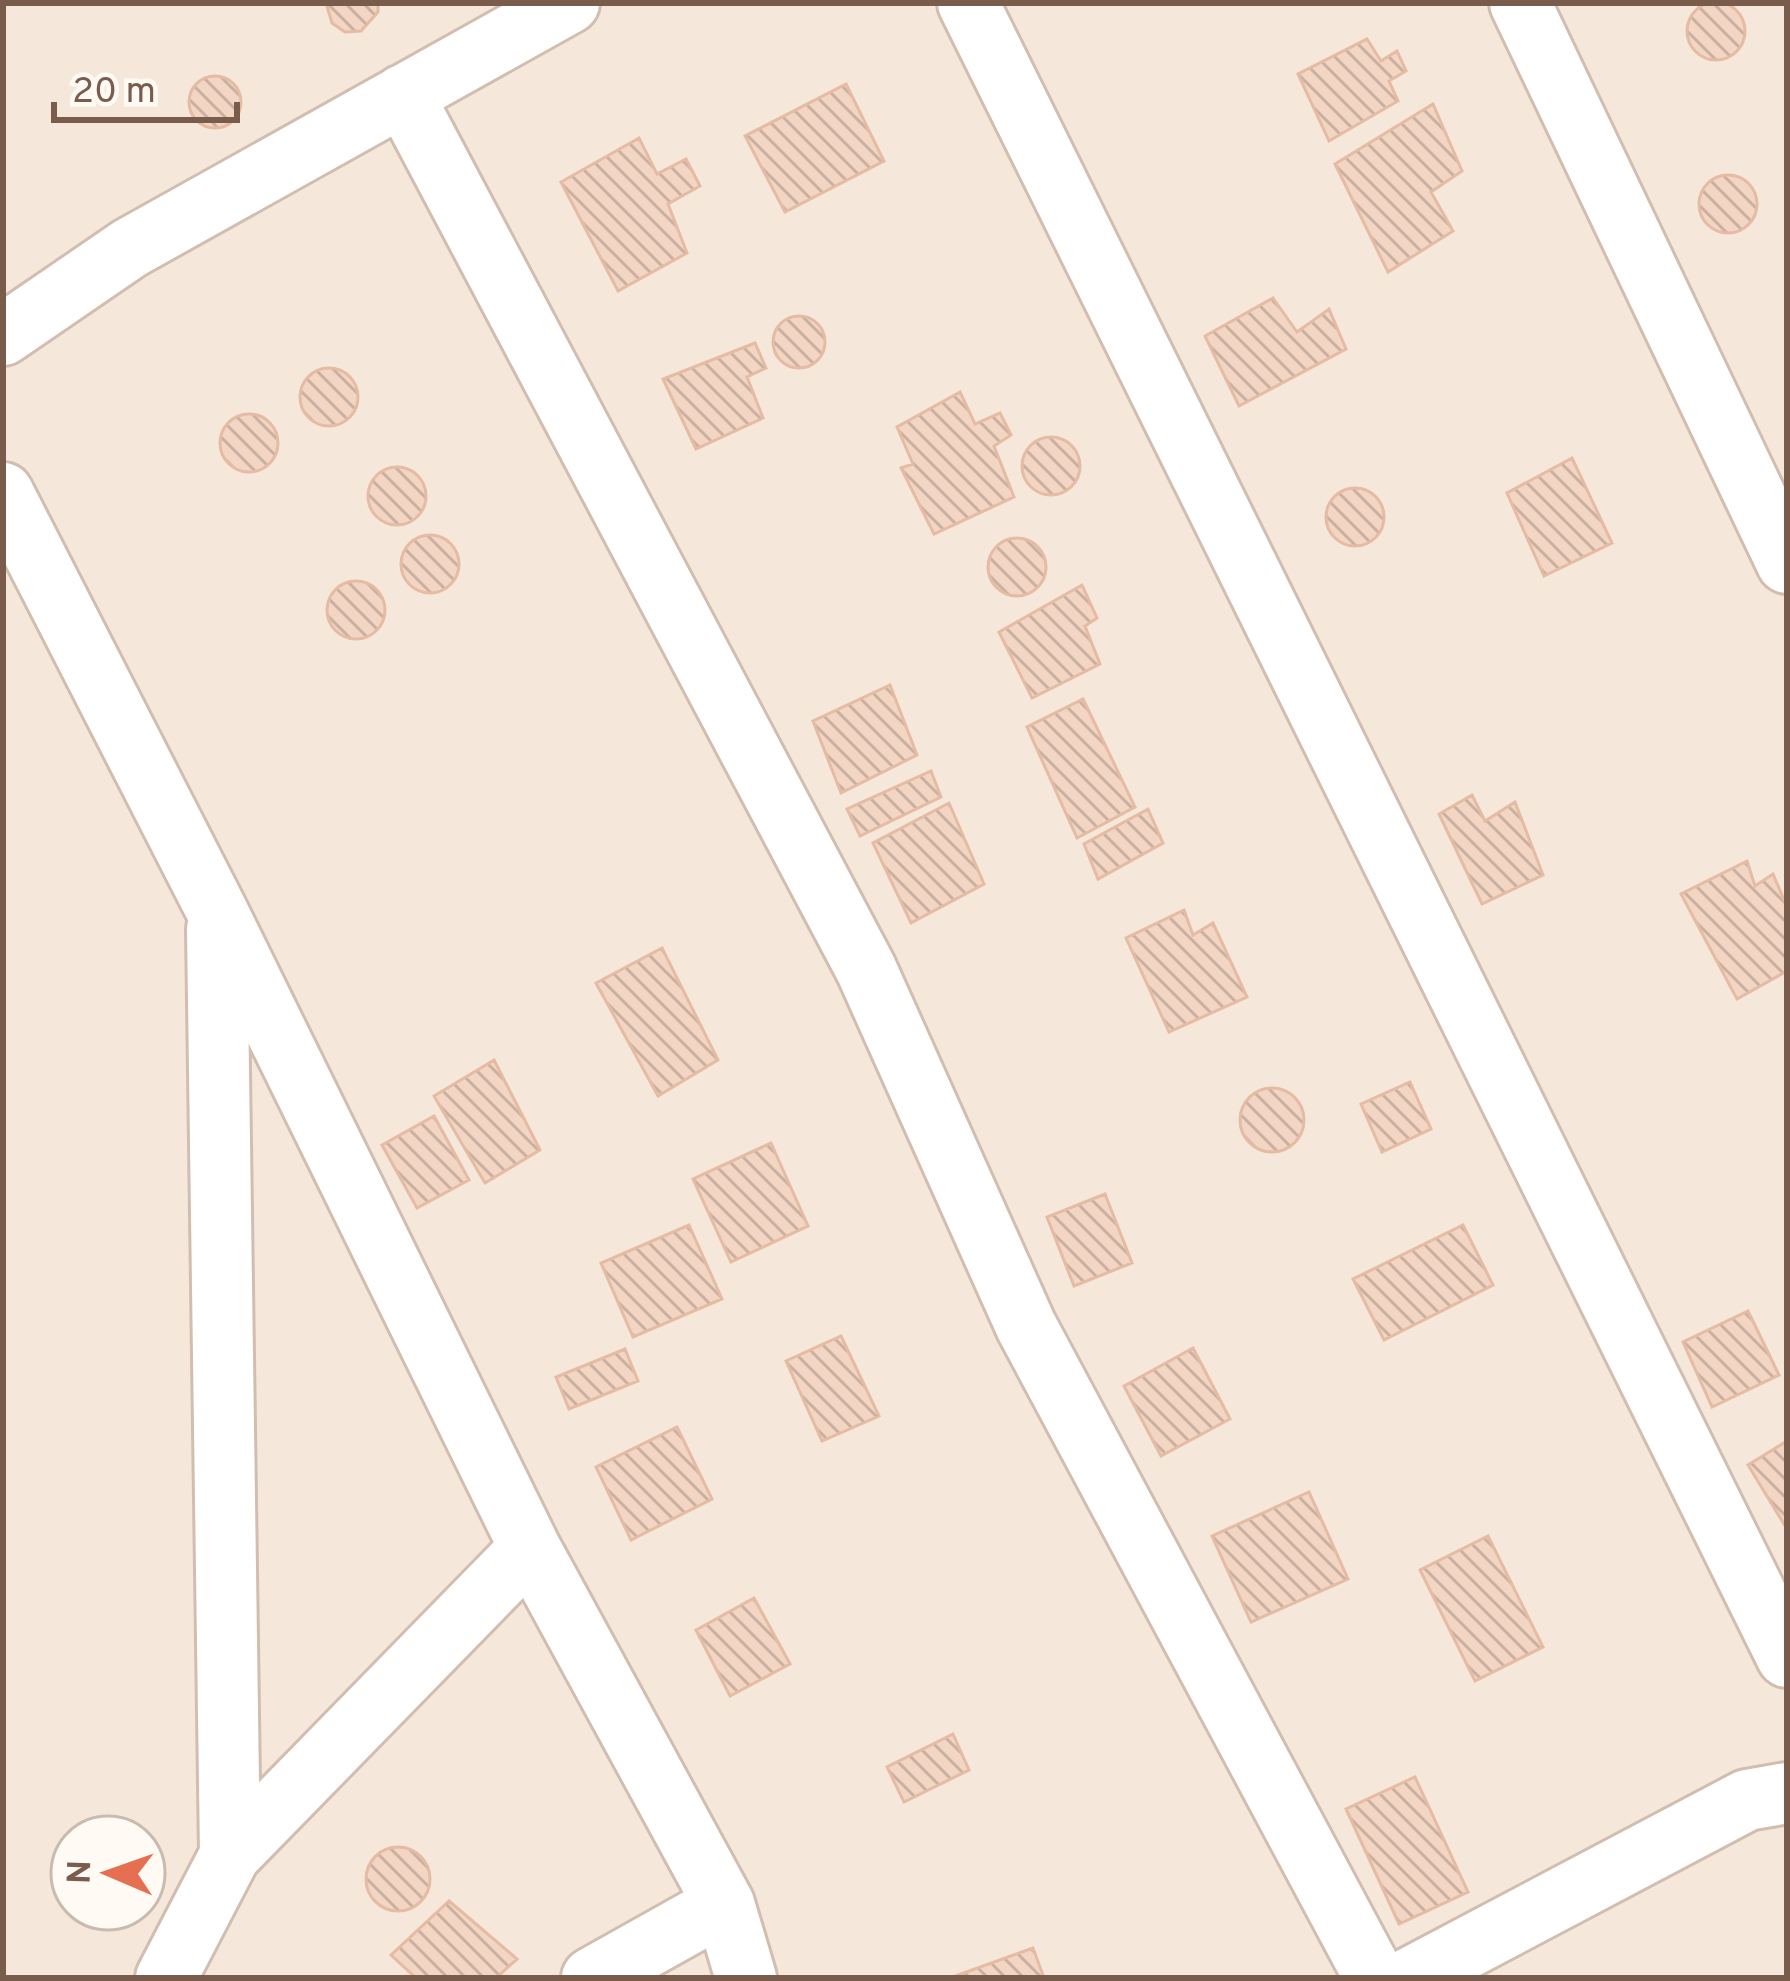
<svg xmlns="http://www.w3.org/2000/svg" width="1790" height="1981" viewBox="0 0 1790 1981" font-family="Overpass,sans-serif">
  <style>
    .residential { fill: #f5e8da; fill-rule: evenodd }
    .building { fill: url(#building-back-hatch); stroke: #e6bba3; stroke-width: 3 }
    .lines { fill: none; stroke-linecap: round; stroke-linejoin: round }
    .minor-casing { stroke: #d1beb0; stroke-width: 66 }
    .minor { stroke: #fff; stroke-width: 60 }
  </style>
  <defs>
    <pattern id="building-back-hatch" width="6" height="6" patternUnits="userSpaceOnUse" patternTransform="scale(3)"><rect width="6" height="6" fill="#f3d5c3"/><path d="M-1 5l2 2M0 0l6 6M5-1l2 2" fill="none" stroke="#cab0a1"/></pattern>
  </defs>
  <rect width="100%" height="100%" fill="#fdf6ec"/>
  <path class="residential" d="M 3,3 L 1787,3 L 1787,1978 L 3,1978 ZM 72,1837 L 144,1837 L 144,1909 L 72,1909 Z"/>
  <path class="building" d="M1687 31a29 29 0 1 1 58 0a29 29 0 1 1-58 0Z
    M 326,3 L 378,3 L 378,12 L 361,31 L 345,32 L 332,23 Z
    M 1367,39 L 1381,61 L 1397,51 L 1406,71 L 1389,81 L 1398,101 L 1329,141 L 1298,74 Z
    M189 102a26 26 0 1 1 52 0a26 26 0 1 1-52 0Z
    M 846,84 L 884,161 L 785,212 L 745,136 Z
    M 1433,104 L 1462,171 L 1431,192 L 1453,231 L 1388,272 L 1335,164 Z
    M 639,138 L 657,174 L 686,159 L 700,186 L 668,204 L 687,253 L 618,291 L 561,182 Z
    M1699 204a29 29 0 1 1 58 0a29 29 0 1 1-58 0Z
    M 1273,298 L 1297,332 L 1329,309 L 1346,349 L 1239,406 L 1205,336 Z
    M773 342a26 26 0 1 1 52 0a26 26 0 1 1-52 0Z
    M 755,343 L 766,368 L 747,377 L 763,418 L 696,449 L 663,379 Z
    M300 397a29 29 0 1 1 58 0a29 29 0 1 1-58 0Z
    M 960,392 L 975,424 L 1000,413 L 1011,435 L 994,446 L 1014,497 L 934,534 L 901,468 L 913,464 L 897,427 Z
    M220 443a29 29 0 1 1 58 0a29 29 0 1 1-58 0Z
    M1022 466a29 29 0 1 1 58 0a29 29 0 1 1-58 0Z
    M 1572,458 L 1612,543 L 1544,576 L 1507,493 Z
    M368 496a29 29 0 1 1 58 0a29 29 0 1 1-58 0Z
    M1326 517a29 29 0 1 1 58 0a29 29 0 1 1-58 0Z
    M401 564a29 29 0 1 1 58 0a29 29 0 1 1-58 0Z
    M988 567a29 29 0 1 1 58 0a29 29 0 1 1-58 0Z
    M327 610a29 29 0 1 1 58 0a29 29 0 1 1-58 0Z
    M 1082,585 L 1097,618 L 1085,626 L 1100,664 L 1032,698 L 999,632 Z
    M 890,685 L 917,755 L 841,793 L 813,721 Z
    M 1083,699 L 1135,807 L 1077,838 L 1027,727 Z
    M 931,771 L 941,797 L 860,836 L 847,809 Z
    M 1472,795 L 1485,821 L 1515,802 L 1543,875 L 1482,904 L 1439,814 Z
    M 949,803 L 984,884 L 911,923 L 873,843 Z
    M 1148,809 L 1163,843 L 1098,879 L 1084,844 Z
    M 1747,861 L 1755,886 L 1773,874 L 1787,907 L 1787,971 L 1737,999 L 1681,894 Z
    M 1184,910 L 1193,935 L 1213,923 L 1247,997 L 1169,1032 L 1126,938 Z
    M 662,948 L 718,1060 L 658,1096 L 596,983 Z
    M 494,1060 L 540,1150 L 485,1183 L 434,1096 Z
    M 1410,1082 L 1431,1129 L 1382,1152 L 1361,1104 Z
    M1240 1120a32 32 0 1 1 64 0a32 32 0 1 1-64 0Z
    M 434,1116 L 469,1180 L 417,1208 L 382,1145 Z
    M 771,1143 L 808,1226 L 731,1262 L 693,1179 Z
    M 1105,1194 L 1132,1263 L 1074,1286 L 1047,1217 Z
    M 689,1225 L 722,1299 L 633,1337 L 601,1263 Z
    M 1463,1225 L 1493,1285 L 1384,1340 L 1353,1279 Z
    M 1748,1311 L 1779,1375 L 1712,1407 L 1683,1342 Z
    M 841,1336 L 879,1416 L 822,1441 L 786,1361 Z
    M 1193,1348 L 1230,1419 L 1161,1456 L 1124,1386 Z
    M 625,1349 L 638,1381 L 569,1409 L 556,1377 Z
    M 677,1427 L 712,1499 L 631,1540 L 596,1467 Z
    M 1787,1441 L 1787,1529 L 1748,1465 Z
    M 1309,1492 L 1348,1579 L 1251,1622 L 1212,1536 Z
    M 1488,1536 L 1543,1647 L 1475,1681 L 1420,1570 Z
    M 754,1598 L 790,1664 L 730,1696 L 696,1630 Z
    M 953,1734 L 969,1770 L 904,1802 L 887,1767 Z
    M 1415,1777 L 1468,1892 L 1399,1924 L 1346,1809 Z
    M366 1879a32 32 0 1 1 64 0a32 32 0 1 1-64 0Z
    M 449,1901 L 517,1959 L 496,1978 L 416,1978 L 391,1955 Z
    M 1033,1948 L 1044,1978 L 950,1978 Z"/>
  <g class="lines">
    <defs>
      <path id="minor" d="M 968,3 L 1787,1657
        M 1520,3 L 1787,563
        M 403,95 L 866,969 L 1026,1326 L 1375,1978
        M 3,335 L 130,248 L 569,3
        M 3,493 L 217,911 L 530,1548 L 724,1904 L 746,1978
        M 230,1855 L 530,1548
        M 166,1978 L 230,1855 L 217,929
        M 592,1978 L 724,1904
        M 1410,1978 L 1747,1800 L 1787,1793"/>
    </defs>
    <use href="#minor" class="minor-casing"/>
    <use href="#minor" class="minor"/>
  </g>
  <rect width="1790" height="1981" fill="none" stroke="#7a5c4d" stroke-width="12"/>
  <g transform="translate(108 1873) rotate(272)"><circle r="57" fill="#fffaf3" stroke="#cabbb1" stroke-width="3"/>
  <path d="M0-9L21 45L0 30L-21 45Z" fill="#e76f51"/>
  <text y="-18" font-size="33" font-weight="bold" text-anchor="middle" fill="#7a5c4d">N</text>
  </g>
  <path d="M54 102v18h183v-18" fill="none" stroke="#7a5c4d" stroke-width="6"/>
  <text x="72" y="102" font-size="36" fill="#7a5c4d" stroke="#fffaf3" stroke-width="9" paint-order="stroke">20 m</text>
</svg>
